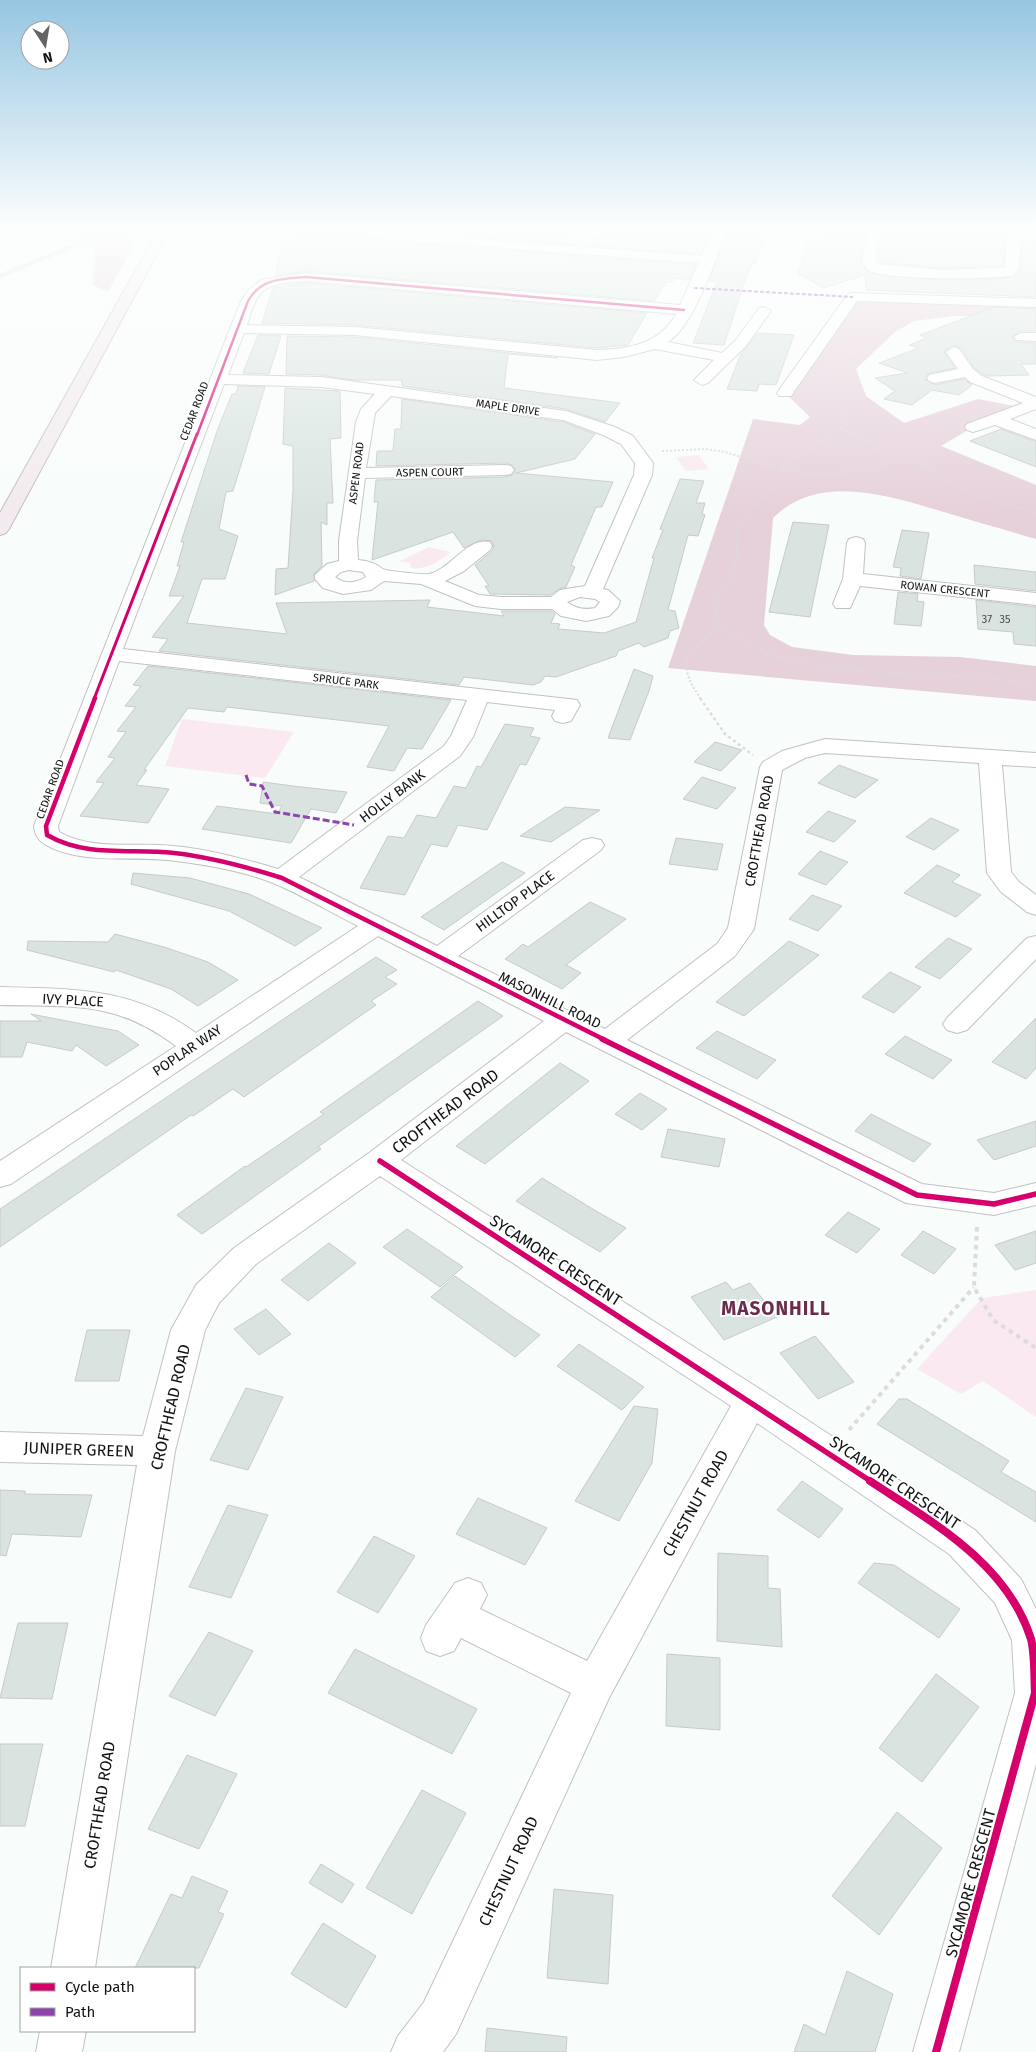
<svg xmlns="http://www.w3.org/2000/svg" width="1036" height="2052" viewBox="0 0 1036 2052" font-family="'Fira Sans',sans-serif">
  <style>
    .green { fill: #fae9f0 }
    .forest { fill: #e6d0da }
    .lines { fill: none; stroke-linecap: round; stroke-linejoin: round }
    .stream { stroke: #bce1d9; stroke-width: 4.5 }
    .building { fill: #d9e4e1; stroke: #c8caca }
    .street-casing { stroke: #c0c2c1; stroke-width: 2 }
    .highway-casing { stroke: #c2bbbe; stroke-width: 2 }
    .path-far2 { stroke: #dbdcdb; stroke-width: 2; stroke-dasharray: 2 2; stroke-linecap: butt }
    .path-far1 { stroke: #dbdcdb; stroke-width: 2.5; stroke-dasharray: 3 3; stroke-linecap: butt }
    .path { stroke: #dbdcdb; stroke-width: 4; stroke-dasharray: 4.5 4.5; stroke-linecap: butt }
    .street { fill: #fefffe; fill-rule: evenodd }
    .highway { fill: #f2eaee; fill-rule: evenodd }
    .quiet-far1 { stroke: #8e44ad; stroke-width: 2; stroke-dasharray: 4 2; stroke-linecap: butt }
    .quiet { stroke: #8e44ad; stroke-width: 3; stroke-dasharray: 7 3; stroke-linecap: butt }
    .cycleway-far4-casing { stroke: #fff; stroke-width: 4.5 }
    .cycleway-far3-casing { stroke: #fff; stroke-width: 5 }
    .cycleway-far2-casing { stroke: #fff; stroke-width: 7 }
    .cycleway-far1-casing { stroke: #fff; stroke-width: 9 }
    .cycleway-casing { stroke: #fff; stroke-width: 11 }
    .cycleway-far4 { stroke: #d6006c; stroke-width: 2.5 }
    .cycleway-far3 { stroke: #d6006c; stroke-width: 3 }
    .cycleway-far2 { stroke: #d6006c; stroke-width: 4.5 }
    .cycleway-far1 { stroke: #d6006c; stroke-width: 5.5 }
    .cycleway { stroke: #d6006c; stroke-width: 8 }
    .labels { text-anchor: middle; stroke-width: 4; stroke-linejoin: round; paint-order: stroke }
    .far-street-label { font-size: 11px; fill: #111313; stroke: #fff }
    .number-label { font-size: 11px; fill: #454a49 }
    .street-label { font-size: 14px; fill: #111313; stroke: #fff }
    .near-street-label { font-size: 16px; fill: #111313; stroke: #fff }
    .district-label { font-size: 19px; font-weight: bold; letter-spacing: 1px; fill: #6b2b4d; stroke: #fff }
  </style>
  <rect width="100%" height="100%" fill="#f8fcfa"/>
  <path class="green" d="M 699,455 L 709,469 L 686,471 L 676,457 Z
    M 429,547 L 450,552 C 440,562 425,570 411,568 L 410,563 L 400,561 Z
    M 182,719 L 294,732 L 265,778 L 165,766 Z
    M 1036,1290 L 1036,1417 L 983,1381 L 961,1394 L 917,1369 L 982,1298 Z"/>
  <path class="forest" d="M 27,230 L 142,230 L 108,292 L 93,285 L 95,249 Z
    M 853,297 L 1036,301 L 1036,316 L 953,316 L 914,321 L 895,332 L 856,369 L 866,396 L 904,423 L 978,399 L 1014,406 L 995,419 L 973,427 L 941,446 L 1036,485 L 1036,539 C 1005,530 974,521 944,512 C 889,496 819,472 773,518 L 764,625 L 770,635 L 792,647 L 853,655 L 960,657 L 1036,666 L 1036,701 L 668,668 L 753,419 L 800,425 L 810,417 L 785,393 Z"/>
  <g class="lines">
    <path class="stream" d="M 0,276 L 102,234 L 127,231"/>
  </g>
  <path class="building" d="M 319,230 L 355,230 L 358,235 L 384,241 L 696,265 L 689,280 L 674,278 L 672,282 L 666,282 L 654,301 L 306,271 L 275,276 L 283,241 L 293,239 L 291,233 Z
    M 380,230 L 486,230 L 603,237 L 608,230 L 652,233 L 653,231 L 712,230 L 701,254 Z
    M 728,230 L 767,230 L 755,264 L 752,264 L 744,283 L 724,345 L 693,343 L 717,282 L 709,281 Z
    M 827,230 L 865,232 L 860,262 L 869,273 L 918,279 L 985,280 L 1014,277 L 1021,268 L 1022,241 L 1036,242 L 1036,297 L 866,290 L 865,275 L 823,288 L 798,273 L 810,235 L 825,236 Z
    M 888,230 L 1006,230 L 1003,266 L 941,268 L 879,262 L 881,233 L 887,233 Z
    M 306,283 L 647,313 L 628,345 L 597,348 L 355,325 L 262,323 L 273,288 Z
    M 994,307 L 1036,309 L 1036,331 L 1021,331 L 1012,337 L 1016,342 L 1036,343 L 1036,364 L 1021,364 L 1029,375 L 988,376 L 983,374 L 974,368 L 961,348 L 953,345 L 944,352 L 955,368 L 929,373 L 925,379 L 935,385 L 964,379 L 972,385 L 959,395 L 932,390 L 912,405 L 884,399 L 895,391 L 875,378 L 908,373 L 879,363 L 919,348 L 909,345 L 927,338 L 920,335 Z
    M 758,333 L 794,335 L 776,385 L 759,384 L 757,391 L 727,389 L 741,354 Z
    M 258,335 L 281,336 L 269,374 L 243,373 Z
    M 287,336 L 355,337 L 558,358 L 508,354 L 504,388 L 620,403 L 605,422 L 566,409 L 402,386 L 402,380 L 353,380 L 321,375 L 286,374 Z
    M 238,386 L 265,387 L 233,491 L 226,492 L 219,529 L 238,536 L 225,579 L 202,579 L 187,623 L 287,634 L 276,603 L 430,600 L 427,607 L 504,616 L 501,611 L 551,611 L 555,614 L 551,623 L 560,624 L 558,629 L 604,633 L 636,622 L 654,558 L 652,558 L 663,530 L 660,529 L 680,479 L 704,481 L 696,503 L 705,503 L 702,514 L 705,515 L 698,536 L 688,535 L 668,610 L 675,611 L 679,628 L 670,631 L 668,638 L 644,647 L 639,643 L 618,651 L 616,656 L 556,677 L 545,676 L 541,682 L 533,685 L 464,677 L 459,685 L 159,651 L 168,639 L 152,637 L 184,596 L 169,596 L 180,566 L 177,566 L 184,542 L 181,542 L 217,431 L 232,394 L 236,394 Z
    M 285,388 L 340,391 L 341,438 L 330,439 L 333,503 L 327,503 L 327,525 L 321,522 L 322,566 L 314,574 L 314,581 L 275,595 L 276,569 L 288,568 L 293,490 L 293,446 L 283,444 Z
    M 402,399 L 563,422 L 595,434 L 575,459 L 516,473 L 613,482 L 602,507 L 596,507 L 571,565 L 575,567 L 566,587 L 559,589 L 550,595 L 490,594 L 485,586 L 489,586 L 475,565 L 492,551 L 494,547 L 492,541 L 481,540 L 464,548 L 453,532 L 372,560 L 378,502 L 374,502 L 376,480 L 505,477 L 512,475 L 516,470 L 512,465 L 505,463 L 376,466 L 377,451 L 393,451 L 395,429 L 401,429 Z
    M 1001,429 L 1036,442 L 1036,467 L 970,441 Z
    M 793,522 L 829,525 L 810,617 L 769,612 Z
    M 902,530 L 929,533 L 921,579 L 900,576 L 901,568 L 893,567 Z
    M 974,565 L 1036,572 L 1036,591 L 975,584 Z
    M 898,592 L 918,594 L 917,601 L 924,602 L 921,626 L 894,624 Z
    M 976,600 L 1036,607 L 1036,646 L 1014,644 L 1013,632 L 978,629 Z
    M 148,666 L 451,700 L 422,749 L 407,748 L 394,771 L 367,767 L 389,726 L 227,707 L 224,712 L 188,708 L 144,770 L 147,770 L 136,785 L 169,789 L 148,823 L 80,816 L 104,783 L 96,782 L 115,758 L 108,757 L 126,732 L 117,731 L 136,707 L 125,706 L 141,686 L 133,685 Z
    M 634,669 L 653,676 L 649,691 L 630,740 L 608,738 Z
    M 505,724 L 534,728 L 530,736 L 540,738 L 526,765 L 520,764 L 487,830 L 458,825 L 447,847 L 431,844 L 405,895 L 360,888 L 388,836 L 404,838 L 417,815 L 436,818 L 454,786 L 466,788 L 477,766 L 481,767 Z
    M 715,742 L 742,750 L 721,771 L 694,762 Z
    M 839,765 L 878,780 L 855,798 L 818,783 Z
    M 702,777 L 736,788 L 717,809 L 683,799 Z
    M 263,782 L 293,786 L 347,792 L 336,813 L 311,809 L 291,843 L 202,829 L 217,806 L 277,814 L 282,806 L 260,803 Z
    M 565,807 L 600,810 L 551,842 L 520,836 Z
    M 828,811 L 856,821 L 834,842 L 806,832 Z
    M 931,818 L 959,830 L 934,850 L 906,837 Z
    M 676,838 L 723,844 L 717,870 L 669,864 Z
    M 820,851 L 848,862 L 826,885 L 798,874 Z
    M 502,862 L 525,873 L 444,930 L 421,917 Z
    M 937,865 L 960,875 L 952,882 L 981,895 L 956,917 L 904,893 Z
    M 133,873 L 190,878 L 249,894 L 322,928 L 295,946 L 229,911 L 131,884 Z
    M 812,895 L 842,906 L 818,931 L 789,919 Z
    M 590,902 L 626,919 L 566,965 L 581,973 L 562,989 L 505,959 L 523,944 L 528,947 Z
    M 115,934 L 164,947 L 208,962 L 238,980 L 198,1006 L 171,989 L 116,970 L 114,972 L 27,950 L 28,941 L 108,942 Z
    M 948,938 L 972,949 L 940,979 L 915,967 Z
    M 789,941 L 819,955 L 744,1016 L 716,1002 Z
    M 376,957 L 397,970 L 385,977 L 397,984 L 371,1001 L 376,1005 L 244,1097 L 233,1089 L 193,1116 L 191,1115 L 0,1247 L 0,1209 Z
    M 890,972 L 921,987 L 894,1013 L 862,997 Z
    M 478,1001 L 503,1016 L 318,1147 L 321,1149 L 202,1234 L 177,1215 L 245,1166 L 246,1167 L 324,1114 L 320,1112 Z
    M 31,1014 L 118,1031 L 139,1045 L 106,1066 L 76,1045 L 72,1051 L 27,1042 L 22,1057 L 0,1057 L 0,1021 L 41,1021 Z
    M 1036,1018 L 1036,1068 L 1026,1079 L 992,1062 Z
    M 717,1031 L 776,1060 L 757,1079 L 696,1048 Z
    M 905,1036 L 930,1049 L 952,1060 L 933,1079 L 885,1054 Z
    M 560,1063 L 589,1081 L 485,1164 L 456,1146 Z
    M 640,1093 L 667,1109 L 642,1130 L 615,1114 Z
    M 871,1114 L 906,1132 L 931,1144 L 914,1162 L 855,1131 Z
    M 1036,1121 L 1036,1146 L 994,1160 L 977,1140 Z
    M 668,1129 L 725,1139 L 719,1167 L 661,1157 Z
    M 542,1178 L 596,1211 L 626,1228 L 600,1252 L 516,1201 Z
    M 848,1212 L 880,1229 L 857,1253 L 825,1235 Z
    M 407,1229 L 438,1250 L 463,1267 L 440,1287 L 383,1247 Z
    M 923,1231 L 956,1249 L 934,1274 L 901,1255 Z
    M 1036,1231 L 1036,1263 L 1015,1270 L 995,1245 Z
    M 329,1243 L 356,1263 L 308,1301 L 281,1280 Z
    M 455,1276 L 513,1317 L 540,1335 L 515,1357 L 431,1297 Z
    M 726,1282 L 733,1290 L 750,1283 L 777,1317 L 724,1340 L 691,1297 Z
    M 266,1309 L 291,1334 L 259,1355 L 234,1329 Z
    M 87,1330 L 130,1330 L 119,1381 L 75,1381 Z
    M 815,1336 L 854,1382 L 818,1399 L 780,1353 Z
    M 579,1344 L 644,1387 L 622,1410 L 557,1366 Z
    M 246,1388 L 283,1397 L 248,1470 L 210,1460 Z
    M 899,1399 L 907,1399 L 1009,1461 L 1001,1472 L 1036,1492 L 1036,1522 L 877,1424 Z
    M 634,1406 L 658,1409 L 652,1463 L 619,1521 L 575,1501 Z
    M 802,1481 L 843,1509 L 819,1538 L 777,1510 Z
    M 0,1490 L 25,1491 L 25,1494 L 92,1495 L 81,1537 L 12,1534 L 6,1556 L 0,1555 Z
    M 478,1498 L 547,1528 L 525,1565 L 456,1534 Z
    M 228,1505 L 268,1515 L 231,1598 L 189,1587 Z
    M 374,1536 L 415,1556 L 378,1613 L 337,1592 Z
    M 718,1553 L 768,1556 L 768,1588 L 780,1589 L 782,1647 L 717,1641 Z
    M 874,1563 L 894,1565 L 960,1609 L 939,1638 L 858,1583 Z
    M 18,1623 L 68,1623 L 52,1699 L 0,1698 Z
    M 209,1632 L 253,1651 L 215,1716 L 169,1696 Z
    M 355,1649 L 477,1709 L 452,1754 L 328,1693 Z
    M 667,1654 L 720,1658 L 720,1730 L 666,1726 Z
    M 936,1674 L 979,1707 L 922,1782 L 879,1748 Z
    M 0,1744 L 43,1744 L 25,1826 L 0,1826 Z
    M 187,1755 L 237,1774 L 199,1849 L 148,1829 Z
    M 422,1790 L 466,1813 L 412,1914 L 366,1888 Z
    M 897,1812 L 942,1848 L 879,1935 L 832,1896 Z
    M 321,1864 L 354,1884 L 342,1903 L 309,1883 Z
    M 192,1876 L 228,1891 L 218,1912 L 224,1914 L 199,1968 L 135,1968 L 171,1894 L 182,1898 Z
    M 554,1889 L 613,1895 L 608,1984 L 547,1978 Z
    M 323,1923 L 376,1956 L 346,2008 L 291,1974 Z
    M 847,1971 L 893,1994 L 875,2052 L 794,2052 L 804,2024 L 825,2035 Z
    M 487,2028 L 567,2037 L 566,2052 L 485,2052 Z"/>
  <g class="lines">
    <defs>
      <path id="street" d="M 357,230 L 702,256 L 714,230 L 726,230 C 715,261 695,324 668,342 L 722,353 L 736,340 L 759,308 L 764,307 L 771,311 L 746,346 L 708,383 L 702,385 L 694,380 L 714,360 L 655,349 L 624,357 L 597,360 L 355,335 L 244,333 L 228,375 L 321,377 L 566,411 L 615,427 L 633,436 L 653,463 L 652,475 L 603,589 L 608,590 L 620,601 L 618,607 L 609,616 L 586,621 L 561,616 L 552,609 L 501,609 L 475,606 L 421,584 L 384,581 L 371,590 L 343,594 L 323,588 L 315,579 L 315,575 L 327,564 L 339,561 L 339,541 L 356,422 L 361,409 L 375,394 L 321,387 L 224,384 L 123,649 L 569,699 L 577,700 L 580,705 L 571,721 L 563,723 L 555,721 L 552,716 L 555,710 L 487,702 L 473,737 L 460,756 L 299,877 L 437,946 L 583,840 L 592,838 L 601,840 L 604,845 L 601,850 L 458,956 L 605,1029 L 717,944 L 728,928 L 760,767 L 763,762 L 782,751 L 825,739 L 1036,753 L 1036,767 L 1002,765 L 1011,872 L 1019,882 L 1036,895 L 1036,915 L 1027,912 L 1001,892 L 987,873 L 979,763 L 825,753 L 805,758 L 782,770 L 754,929 L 735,956 L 627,1040 L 922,1184 L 994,1193 L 1036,1183 L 1036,1205 L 994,1215 L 906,1203 L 566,1032 L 401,1160 L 763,1391 L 975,1530 L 1021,1579 L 1036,1609 L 1036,1764 L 959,2052 L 913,2052 L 1015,1693 L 1012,1640 L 995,1603 L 949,1554 L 757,1423 L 609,1698 L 456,2034 L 443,2052 L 391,2052 L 398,2036 L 424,2002 L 571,1693 L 461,1638 L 454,1651 L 440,1656 L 426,1651 L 421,1638 L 426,1625 L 455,1583 L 468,1578 L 481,1583 L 487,1595 L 480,1609 L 587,1661 L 731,1406 L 380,1176 L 256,1264 L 219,1303 L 205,1330 L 175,1451 L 95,1968 L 51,1968 L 137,1465 L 0,1462 L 0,1432 L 143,1436 L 171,1330 L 196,1285 L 234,1248 L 369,1153 L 544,1021 L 378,936 L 11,1184 L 0,1187 L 0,1161 L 176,1046 C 115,1000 72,1007 0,1005 L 0,987 C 74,989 133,987 196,1033 L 358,926 C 330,912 302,895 273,883 C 243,871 208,865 176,861 C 135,855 91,865 52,848 C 41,843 35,838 34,826 L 241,301 L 248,290 L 261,280 L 306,273 L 680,305 L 699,263 L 384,239 L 358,233 ZM 306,281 L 676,314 C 660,344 629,349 597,350 L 355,327 L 247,325 C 259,284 265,285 306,281 ZM 391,396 L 563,420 L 603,435 L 621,444 L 635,463 L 634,475 L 585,586 L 560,590 L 551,597 L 501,597 L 479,595 L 445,581 L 464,571 L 490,550 L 492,546 L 490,542 C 467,537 451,569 429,574 C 425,575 386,571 383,569 C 375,563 369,561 358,560 L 357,541 L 365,478 L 505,475 L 511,474 L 514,470 L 511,466 L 505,465 L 366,468 L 375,413 ZM 349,570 L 363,572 L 366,577 C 356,583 345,585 335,577 L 341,572 ZM 580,597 L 595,599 L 600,602 L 595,608 C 585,610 576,609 567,602 ZM 119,661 L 467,700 L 451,736 L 444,746 L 278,869 C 244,859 208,849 173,846 C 135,842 93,851 59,832 L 58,826 Z
        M 867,230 L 879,230 L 876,262 L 878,264 L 941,270 L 1005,268 L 1008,230 L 1036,232 L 1036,240 L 1020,239 L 1019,268 L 1014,275 C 992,280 889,280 870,271 C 866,269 864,265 862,262 Z
        M 853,293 L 1036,299 L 1036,307 L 857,301 L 791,396 L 779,396 L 777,393 L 779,390 L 848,294 Z
        M 1021,333 L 1036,333 L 1036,341 L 1016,340 L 1014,337 Z
        M 954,347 L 959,349 L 973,369 L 982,376 L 1036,397 L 1036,409 L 1010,419 L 1036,429 L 1036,440 L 995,425 L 973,432 L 967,430 L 965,427 L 967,424 L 1023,403 L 970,382 L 965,377 L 935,383 L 929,381 L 927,378 L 929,375 L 958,369 L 946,352 Z
        M 856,537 L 863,539 L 865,543 L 863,574 L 1036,593 L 1036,605 L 860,586 L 850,608 L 836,608 L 833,604 L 843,579 L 847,543 L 849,539 Z
        M 1036,936 L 1036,959 L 967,1030 L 957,1033 L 947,1030 L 943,1024 L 947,1018 L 1027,938 Z
        M 40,2031 L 86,2031 L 82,2052 L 36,2052 Z"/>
      <path id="highway" d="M 158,230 L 170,230 L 9,529 L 6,533 L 0,535 L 0,513 Z"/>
    </defs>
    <use href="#street" class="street-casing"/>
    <use href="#highway" class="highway-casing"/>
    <path class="path-far2" d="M 662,451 L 706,449 L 725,452 L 781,469 L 841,428
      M 891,460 L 882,450 L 841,428 C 842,408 838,385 844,366 C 851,342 883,326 904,319
      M 1036,512 C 1003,505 974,494 944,480 C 938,478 937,473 932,470 C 922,461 904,461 891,460 L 882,469 L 817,475 L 781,469 L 774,487 L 742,519 L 736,532 L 737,555 L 733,578 L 722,586 L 714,599 L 719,627 L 770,655 L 843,670 L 990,678 L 1036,685
      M 701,699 C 690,683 685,674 686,655 L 719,627"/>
    <path class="path-far1" d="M 700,698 L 725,734 L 753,755"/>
    <path class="path" d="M 977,1227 L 974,1287 L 993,1320 L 1036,1348
      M 849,1430 L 974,1287"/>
    <use href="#street" class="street"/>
    <use href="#highway" class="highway"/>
    <path class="quiet-far1" d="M 694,288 L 853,297"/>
    <path class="quiet" d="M 246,775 L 249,784 L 262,786 L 275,812 L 354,825"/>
    <defs>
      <path id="cycleway-far4" d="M 197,435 L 248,301 C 261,278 282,279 306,277 L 684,310"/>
      <path id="cycleway-far3" d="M 94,699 L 197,434"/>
      <path id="cycleway-far2" d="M 95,698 L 46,826 L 47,835 C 87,858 131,848 174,853 C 211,857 247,867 282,878 L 605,1040"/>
      <path id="cycleway-far1" d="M 602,1039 L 917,1195 L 994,1204 L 1036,1194
        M 380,1161 L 872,1482"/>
      <path id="cycleway" d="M 870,1481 C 932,1522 1007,1563 1031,1639 C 1035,1655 1034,1676 1035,1693 L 936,2052"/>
    </defs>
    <use href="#cycleway-far4" class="cycleway-far4-casing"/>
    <use href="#cycleway-far3" class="cycleway-far3-casing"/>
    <use href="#cycleway-far2" class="cycleway-far2-casing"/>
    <use href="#cycleway-far1" class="cycleway-far1-casing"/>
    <use href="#cycleway" class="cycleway-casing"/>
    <use href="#cycleway-far4" class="cycleway-far4"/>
    <use href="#cycleway-far3" class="cycleway-far3"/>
    <use href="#cycleway-far2" class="cycleway-far2"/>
    <use href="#cycleway-far1" class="cycleway-far1"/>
    <use href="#cycleway" class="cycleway"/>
  </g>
  <linearGradient id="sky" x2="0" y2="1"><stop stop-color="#96c6e2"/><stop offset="0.44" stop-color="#fcfefd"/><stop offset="1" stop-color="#fcfefd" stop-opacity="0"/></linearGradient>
  <rect width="1036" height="517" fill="url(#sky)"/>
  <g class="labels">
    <g class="far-street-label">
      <text transform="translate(508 407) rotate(8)" y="4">MAPLE DRIVE</text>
      <text transform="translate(194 411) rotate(-69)" y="4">CEDAR ROAD</text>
      <text transform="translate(430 472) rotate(-1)" y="4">ASPEN COURT</text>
      <text transform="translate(356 473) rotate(-83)" y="4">ASPEN ROAD</text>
      <text transform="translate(945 589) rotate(6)" y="4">ROWAN CRESCENT</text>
      <text transform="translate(346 681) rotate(7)" y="4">SPRUCE PARK</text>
      <text transform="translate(50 789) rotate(-70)" y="4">CEDAR ROAD</text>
    </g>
    <g class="number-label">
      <text x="987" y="623">37</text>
      <text x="1005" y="623">35</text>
    </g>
    <g class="street-label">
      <text transform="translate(392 796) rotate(-37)" y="5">HOLLY BANK</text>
      <text transform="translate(759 831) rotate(-80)" y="5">CROFTHEAD ROAD</text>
      <text transform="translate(515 901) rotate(-36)" y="5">HILLTOP PLACE</text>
      <text transform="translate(73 1000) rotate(3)" y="5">IVY PLACE</text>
      <text transform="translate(550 1000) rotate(26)" y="5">MASONHILL ROAD</text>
      <text transform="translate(187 1050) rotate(-34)" y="5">POPLAR WAY</text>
    </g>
    <g class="near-street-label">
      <text transform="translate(445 1111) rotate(-37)" y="6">CROFTHEAD ROAD</text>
      <text transform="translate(556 1260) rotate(33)" y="6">SYCAMORE CRESCENT</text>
      <text transform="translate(170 1407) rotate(-77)" y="6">CROFTHEAD ROAD</text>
      <text transform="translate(79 1449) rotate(2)" y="6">JUNIPER GREEN</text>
      <text transform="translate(895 1482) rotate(34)" y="6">SYCAMORE CRESCENT</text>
      <text transform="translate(695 1503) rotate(-61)" y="6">CHESTNUT ROAD</text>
      <text transform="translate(99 1805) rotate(-81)" y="6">CROFTHEAD ROAD</text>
      <text transform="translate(508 1871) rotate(-65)" y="6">CHESTNUT ROAD</text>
      <text transform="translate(970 1883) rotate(-75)" y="6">SYCAMORE CRESCENT</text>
    </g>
    <g class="district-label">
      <text x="776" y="1315">MASONHILL</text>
    </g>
  </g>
  <rect x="20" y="1967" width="175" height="65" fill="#ffffff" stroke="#a0a1a1"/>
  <rect x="30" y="1983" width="25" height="8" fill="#d6006c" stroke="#a0a1a1"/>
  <text x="65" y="1992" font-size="15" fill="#111313">Cycle path</text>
  <rect x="30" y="2008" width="25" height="8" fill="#8e44ad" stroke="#a0a1a1"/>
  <text x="65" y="2017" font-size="15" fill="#111313">Path</text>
  <g transform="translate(45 45) rotate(168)"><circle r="24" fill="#ffffff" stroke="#a0a1a1"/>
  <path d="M0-4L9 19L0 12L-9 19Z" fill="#626564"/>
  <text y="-8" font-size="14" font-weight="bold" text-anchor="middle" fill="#111313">N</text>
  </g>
</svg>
